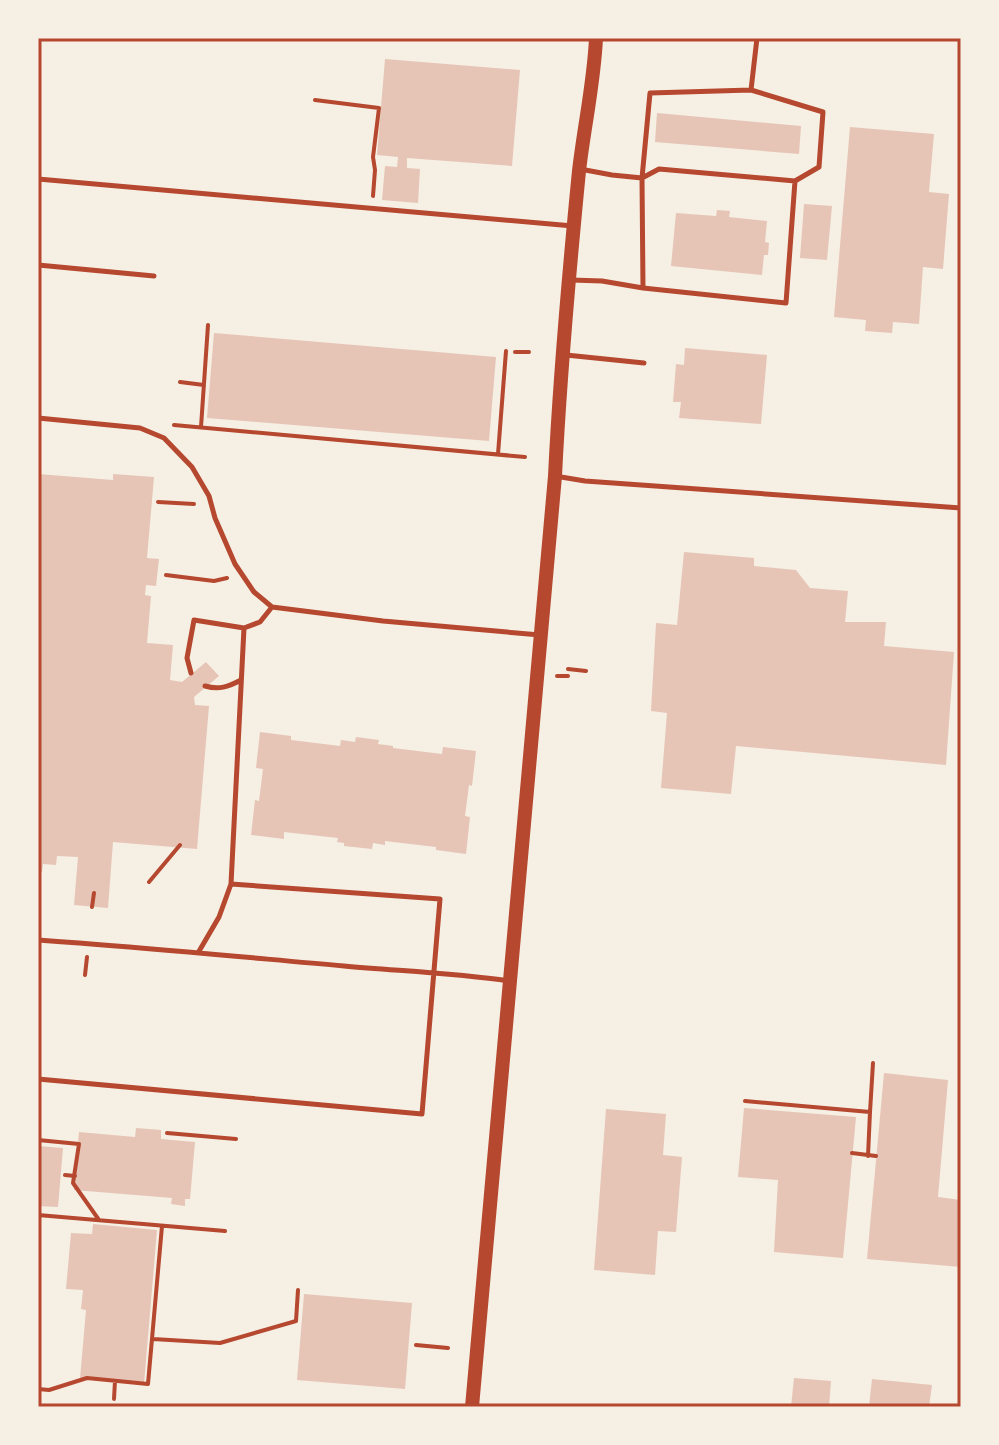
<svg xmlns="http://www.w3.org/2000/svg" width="999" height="1445" viewBox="0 0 999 1445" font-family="Commissioner,sans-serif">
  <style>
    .building { fill: #e6c5b7 }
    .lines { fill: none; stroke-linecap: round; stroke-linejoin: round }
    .path { stroke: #b5482f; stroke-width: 4 }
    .service { stroke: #b5482f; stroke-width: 5 }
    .tertiary { stroke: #b5482f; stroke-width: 14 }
    .neatline { fill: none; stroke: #b5482f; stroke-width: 3 }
  </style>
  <rect width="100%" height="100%" fill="#f6efe4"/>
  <path class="building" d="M 385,59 L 520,70 L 512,166 L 407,158 L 407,168 L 420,169 L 418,203 L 382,200 L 385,166 L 397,167 L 398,157 L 377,155 Z
    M 657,113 L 801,126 L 799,154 L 655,142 Z
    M 850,127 L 934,134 L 929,192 L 949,194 L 943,269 L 923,267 L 919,324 L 893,322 L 892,333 L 865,331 L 866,320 L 834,317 Z
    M 804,204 L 832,206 L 827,260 L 800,258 Z
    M 717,210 L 730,211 L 729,217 L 767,221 L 765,242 L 769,243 L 768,255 L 764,255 L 762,275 L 671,266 L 676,213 L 716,216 Z
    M 214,333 L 496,357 L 489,441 L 207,418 Z
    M 685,348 L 767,355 L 761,424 L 679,418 L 681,402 L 673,402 L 676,364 L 684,365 Z
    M 38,474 L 113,480 L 113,474 L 154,477 L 147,558 L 159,559 L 156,586 L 146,585 L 145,595 L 151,596 L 147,643 L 173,645 L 170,680 L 182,682 L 206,662 L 219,676 L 194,697 L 195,705 L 209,706 L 197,849 L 113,842 L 108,908 L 74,905 L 78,857 L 57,856 L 56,865 L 43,864 L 42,872 L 38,872 Z
    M 684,552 L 754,558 L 754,566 L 796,570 L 810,588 L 848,591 L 845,622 L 886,622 L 884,646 L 954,652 L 946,765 L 736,746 L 731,794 L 661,788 L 667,713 L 651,711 L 656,623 L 677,625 Z
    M 260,732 L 291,736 L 291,740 L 340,746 L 341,740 L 355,742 L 356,737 L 379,740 L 378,744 L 393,746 L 393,748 L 442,754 L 443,747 L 476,751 L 472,786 L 469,785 L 465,816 L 470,817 L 466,854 L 436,850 L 436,847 L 385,841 L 385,845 L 373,843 L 372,849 L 344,846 L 344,843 L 337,842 L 338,838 L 284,832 L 284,839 L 251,835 L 255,800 L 259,801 L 263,769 L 256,768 Z
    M 884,1073 L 948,1080 L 938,1197 L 961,1200 L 961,1267 L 867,1259 Z
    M 744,1108 L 856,1117 L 843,1258 L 774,1252 L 778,1180 L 738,1177 Z
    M 606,1109 L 666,1114 L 663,1155 L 682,1157 L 676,1232 L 658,1231 L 655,1275 L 594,1270 Z
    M 136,1128 L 161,1130 L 161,1139 L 195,1142 L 190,1199 L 185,1199 L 185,1206 L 171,1204 L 172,1198 L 74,1190 L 79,1132 L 135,1137 Z
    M 38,1146 L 63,1148 L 58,1207 L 38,1206 Z
    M 93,1224 L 157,1230 L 144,1384 L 80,1379 L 86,1310 L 81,1309 L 83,1290 L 66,1289 L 71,1233 L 92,1234 Z
    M 304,1294 L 412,1303 L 405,1389 L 297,1380 Z
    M 794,1378 L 831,1381 L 829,1407 L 791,1407 Z
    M 872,1379 L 932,1385 L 929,1407 L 869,1407 Z"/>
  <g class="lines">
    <path class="path" d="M 315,100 L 379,108 L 373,157 L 375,170 L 373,196
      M 515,352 L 529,352
      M 180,382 L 204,385
      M 174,425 L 525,457
      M 201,427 L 208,325
      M 498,454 L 506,351
      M 158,502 L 194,504
      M 166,575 L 214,581 L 227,578
      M 568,669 L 586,671
      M 557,676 L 568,676
      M 149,882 L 180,845
      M 92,907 L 94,893
      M 85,975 L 87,957
      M 745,1101 L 870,1112 L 873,1063
      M 167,1133 L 236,1139
      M 38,1140 L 79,1144 L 73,1183 L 99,1220
      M 852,1153 L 876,1156
      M 868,1156 L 870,1112
      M 65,1175 L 75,1176
      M 38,1215 L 225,1231
      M 153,1339 L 220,1343 L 296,1321 L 298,1290
      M 416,1345 L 448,1348
      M 38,1389 L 49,1390 L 87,1378 L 148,1384 L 162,1226
      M 114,1399 L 115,1381"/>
    <path class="service" d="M 751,90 L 757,38
      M 38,179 L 573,226
      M 38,265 L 154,276
      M 571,280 L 602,281 L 643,288 L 786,303 L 795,181 L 659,169 L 642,178 L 612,175 L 580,169
      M 643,288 L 642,178 L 650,93 L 751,90 L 823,112 L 819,167 L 795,181
      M 566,355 L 644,363
      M 38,418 L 140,428 L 164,438 L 192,467 L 209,496 L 215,518 L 235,564 L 254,592 L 272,607 L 383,621 L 540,635
      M 555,476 L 585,481 L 961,508
      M 191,673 L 187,658 L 194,620 L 244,628
      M 205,686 C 219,690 228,687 241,680
      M 38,940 C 140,947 242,957 344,966 C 399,971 454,973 509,981
      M 198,953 L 219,917 L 231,884 L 244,628 L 260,622 L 272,607
      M 38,1079 L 422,1114 L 440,899 L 231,884"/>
    <path class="tertiary" d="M 472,1407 L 555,476 C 560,374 569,273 579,171 C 584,127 594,83 596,38"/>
  </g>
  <rect width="999" height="1445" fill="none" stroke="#f6efe4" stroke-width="80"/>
  <rect x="40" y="40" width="919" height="1365" class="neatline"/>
</svg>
